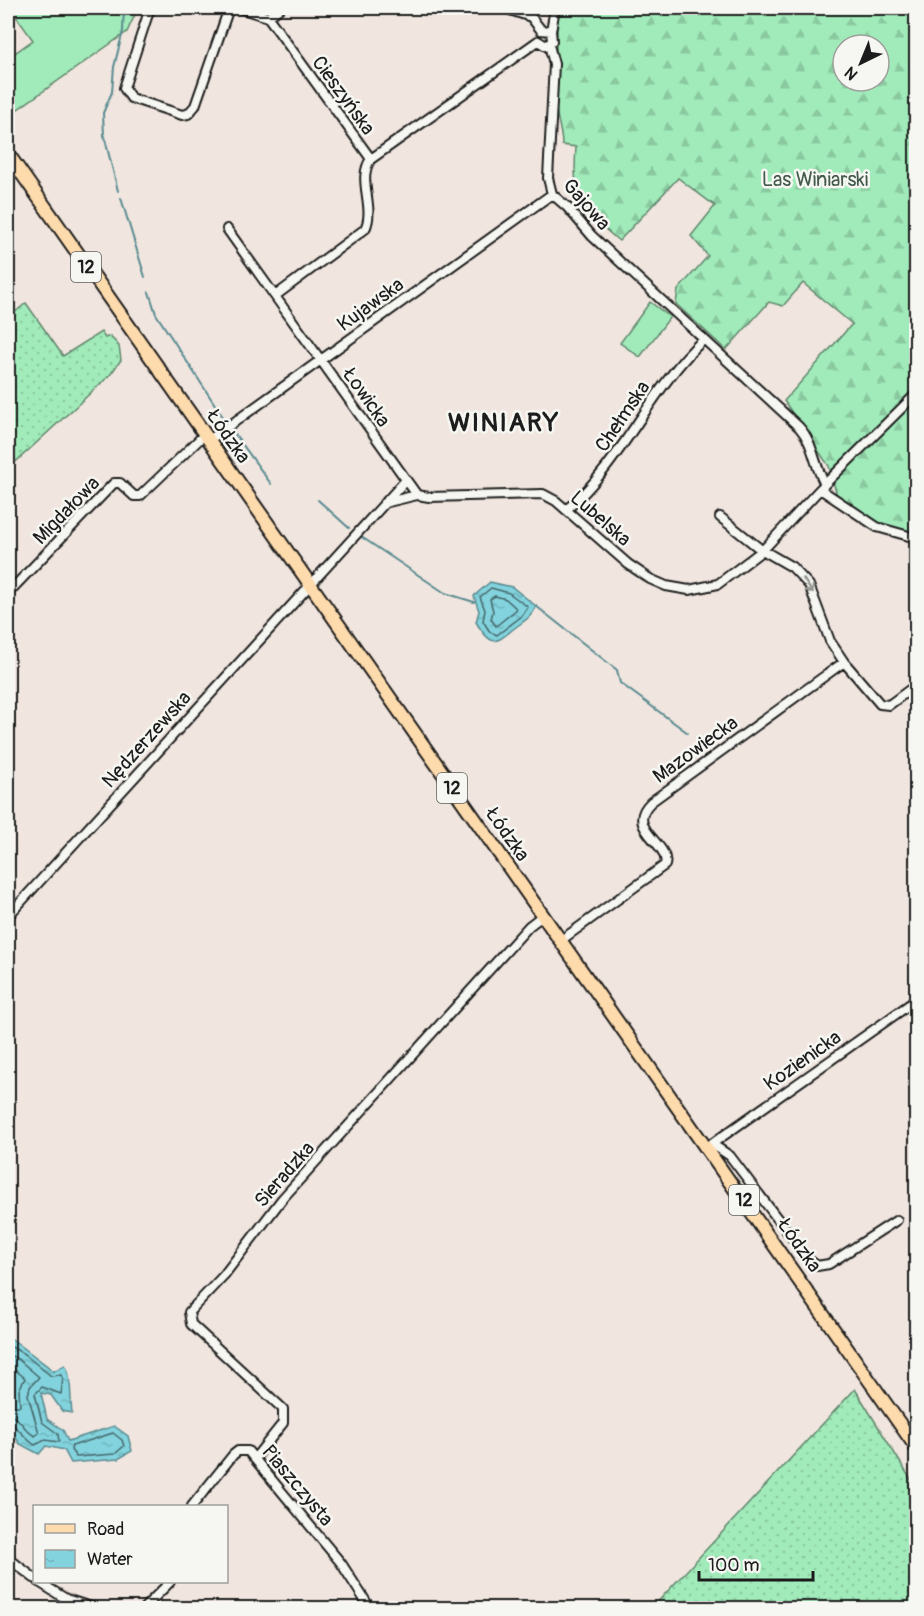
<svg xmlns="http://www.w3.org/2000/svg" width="924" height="1616" viewBox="0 0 924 1616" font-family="Pangolin,sans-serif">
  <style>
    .grass { fill: #a1ebba; stroke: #5e846b; stroke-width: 1.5 }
    .forest { fill: url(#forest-firs); stroke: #5e846b; stroke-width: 1.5; fill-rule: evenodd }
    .garden { fill: url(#garden-dots); stroke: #5e846b; stroke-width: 1.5 }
    .water { fill: url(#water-ripples); stroke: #598a90; stroke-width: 1.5 }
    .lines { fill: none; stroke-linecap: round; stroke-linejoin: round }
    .shore { stroke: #456569; stroke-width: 1.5 }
    .stream { stroke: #598a90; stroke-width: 2 }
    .street-casing { stroke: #1c1c1c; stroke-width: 12 }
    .primary-casing { stroke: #1c1c1c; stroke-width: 16 }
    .street { stroke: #f6f6f2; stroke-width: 8 }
    .primary { stroke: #fedbac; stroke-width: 12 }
    .oneway { stroke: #949492 }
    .labels { text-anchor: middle; stroke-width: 5; stroke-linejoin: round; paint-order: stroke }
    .shield { fill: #f6f6f2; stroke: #5d5d5c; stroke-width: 1.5 }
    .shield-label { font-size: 18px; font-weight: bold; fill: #1c1c1c }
    .street-label { font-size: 20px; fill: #1c1c1c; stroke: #f6f6f2 }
    .park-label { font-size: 20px; fill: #445a4b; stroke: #f6f6f2 }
    .district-label { font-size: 26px; font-weight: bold; letter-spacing: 1.5px; fill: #1c1c1c; stroke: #f6f6f2 }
  </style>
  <defs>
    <pattern id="forest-firs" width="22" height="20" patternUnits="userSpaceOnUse" patternTransform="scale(1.5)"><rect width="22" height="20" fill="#a1ebba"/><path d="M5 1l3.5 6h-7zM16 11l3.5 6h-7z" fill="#8ac99f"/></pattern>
    <pattern id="garden-dots" width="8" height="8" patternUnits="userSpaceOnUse" patternTransform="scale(1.5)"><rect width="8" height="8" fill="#a1ebba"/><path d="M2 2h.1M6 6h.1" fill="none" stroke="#8ac99f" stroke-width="1.8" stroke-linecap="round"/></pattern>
    <pattern id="water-ripples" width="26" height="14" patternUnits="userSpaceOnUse" patternTransform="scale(1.5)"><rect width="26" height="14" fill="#82d3dd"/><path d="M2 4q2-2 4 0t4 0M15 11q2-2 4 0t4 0" fill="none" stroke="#70b5bd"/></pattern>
  </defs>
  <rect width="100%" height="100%" fill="#f1e6df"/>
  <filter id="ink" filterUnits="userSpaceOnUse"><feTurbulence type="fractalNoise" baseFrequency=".0167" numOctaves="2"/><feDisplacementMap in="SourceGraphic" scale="12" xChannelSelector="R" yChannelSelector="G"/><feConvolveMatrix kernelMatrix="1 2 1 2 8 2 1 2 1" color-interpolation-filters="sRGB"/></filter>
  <g filter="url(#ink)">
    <path class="grass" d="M 10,8 L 138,8 L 127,32 L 8,116 L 8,58 L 33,40 Z
      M 650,302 L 670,317 L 640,357 L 620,343 Z"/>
    <path class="forest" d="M 559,8 L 916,8 L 916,534 L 885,527 L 837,496 L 829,466 L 784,401 L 852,324 L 803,283 L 783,306 L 769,302 L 726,350 L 676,304 L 678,290 L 708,256 L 691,236 L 715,206 L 678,178 L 619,241 C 580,208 572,199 576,147 L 562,145 C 562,132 557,120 556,107 C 554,74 556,40 559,8 ZM 843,45 L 879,45 L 879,81 L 843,81 Z"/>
    <path class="garden" d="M 26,303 L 63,356 L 101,332 L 105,338 L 110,336 L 119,346 L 121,360 L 110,375 L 8,469 L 8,318 Z
      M 855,1389 L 916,1488 L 916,1608 L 652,1608 Z"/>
    <path class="water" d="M 490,582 L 512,587 L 536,606 C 533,616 524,621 516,627 C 496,642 493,650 476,622 L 479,611 L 474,596 Z
      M 8,1336 L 54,1371 L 65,1365 C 72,1375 70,1399 72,1413 L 62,1411 L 51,1395 L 41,1393 L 47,1419 L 63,1430 L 68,1441 L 114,1426 L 128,1436 L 132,1451 L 118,1459 L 71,1463 L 64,1450 L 46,1446 L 39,1454 L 20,1444 L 8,1426 Z"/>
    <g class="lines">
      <path class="shore" d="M 491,588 L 509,593 L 528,607 L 522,616 L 497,635 L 490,632 L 483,621 L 485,610 L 480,597 Z
        M 495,596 L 506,599 L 517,609 L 496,626 L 491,619 L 493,611 L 490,599 Z
        M 8,1345 L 24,1354 L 51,1376 L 61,1375 L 63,1378 L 61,1394 L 42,1387 L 35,1394 L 42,1422 L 58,1434 L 59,1442 L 45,1440 L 35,1445 C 25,1440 18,1425 8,1423
        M 8,1354 L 19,1360 L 39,1377 L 30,1387 L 28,1395 L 39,1433 L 35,1436 C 23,1431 22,1417 8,1415
        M 8,1364 L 25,1378 L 19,1390 L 20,1406 L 8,1406
        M 113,1433 L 122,1440 L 124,1446 L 115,1454 L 76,1457 L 71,1450 L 72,1446 Z"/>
      <path class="stream" d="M 118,191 L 104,135 L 103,113 L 112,92 L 114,67 L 123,31 L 124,8
        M 121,198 L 145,277
        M 149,292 L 156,314 L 225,420
        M 232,430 L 271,484
        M 318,500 L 349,528
        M 360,536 L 445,593 L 474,602
        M 536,606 L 617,670 L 620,683 L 688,733"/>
      <defs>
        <path id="street" d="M 150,8 L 124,88 L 131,98 L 182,115 L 188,114 L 195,106 L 229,8
          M 239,8 L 268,17
          M 504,8 L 531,17 L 541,30
          M 268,17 L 371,159
          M 268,17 L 280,8
          M 551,31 L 555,8
          M 538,41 L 546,46 L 552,41 L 551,31 L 541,30
          M 549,45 L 554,64 L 548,178 L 552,194 L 567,207 L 592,236 L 799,427 C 814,443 814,466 825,484
          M 227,229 L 417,495
          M 275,296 L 365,229 C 376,207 356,179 371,159 L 538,41
          M 208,441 L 552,194
          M 820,489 L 877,527 L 916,538
          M 384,503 L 417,495 L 429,497 L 543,494 L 556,501 L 628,564 L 650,579 L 666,586 L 689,590 L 718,584 L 763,550 L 820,489 L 916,394
          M 566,510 C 623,462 649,390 703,340
          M 720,517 L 759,548 L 792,567 L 809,585 L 830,641 L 844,662 L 880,704 L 889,705 L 916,685
          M 8,593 L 114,483 L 120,483 L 134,496 L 140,496 L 204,435
          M 8,916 L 405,481
          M 560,941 L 665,865 C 671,843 623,829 651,802 L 844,662
          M 712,1144 L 730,1156 L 808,1259 L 817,1266 L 829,1264 L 897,1220
          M 706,1148 L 916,1000
          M 255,1458 L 283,1423 L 283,1409 L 191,1324 L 189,1312 L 224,1275 L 282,1199 L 529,926 L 542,916
          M 192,1506 L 233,1455 L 238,1451 L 248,1451 L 341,1563 L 370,1608
          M 8,1558 L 34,1578
          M 39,1582 L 66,1599 L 94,1608
          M 144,1608 L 170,1582"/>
        <path id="primary" d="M 8,154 L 916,1447"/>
      </defs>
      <use href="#street" class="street-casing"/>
      <use href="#primary" class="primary-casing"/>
      <use href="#street" class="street"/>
      <use href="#primary" class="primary"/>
    </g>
    <defs><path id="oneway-shaft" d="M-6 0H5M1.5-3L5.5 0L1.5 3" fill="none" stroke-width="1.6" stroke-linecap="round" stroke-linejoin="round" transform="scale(1.5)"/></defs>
    <use class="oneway" href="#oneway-shaft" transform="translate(808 586) rotate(57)"/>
  </g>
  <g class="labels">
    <g class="shield">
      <rect x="71" y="252" width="30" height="30" rx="4.5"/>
      <rect x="437" y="773" width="30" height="30" rx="4.5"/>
      <rect x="729" y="1185" width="30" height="30" rx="4.5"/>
    </g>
    <g class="shield-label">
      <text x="86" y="273">12</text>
      <text x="452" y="794">12</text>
      <text x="744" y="1206">12</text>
    </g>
    <g class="street-label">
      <text transform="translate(344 95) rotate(54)" y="7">Cieszyńska</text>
      <text transform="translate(587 204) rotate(49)" y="7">Gajowa</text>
      <text transform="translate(370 304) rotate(-36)" y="7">Kujawska</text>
      <text transform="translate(367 397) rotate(55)" y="7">Łowicka</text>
      <text transform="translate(622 416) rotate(-56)" y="7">Chełmska</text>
      <text transform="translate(229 436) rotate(55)" y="7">Łódzka</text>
      <text transform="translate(66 510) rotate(-46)" y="7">Migdałowa</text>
      <text transform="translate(601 518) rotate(41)" y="7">Lubelska</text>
      <text transform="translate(146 739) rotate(-48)" y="7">Nędzerzewska</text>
      <text transform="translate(695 749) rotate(-36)" y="7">Mazowiecka</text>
      <text transform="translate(508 834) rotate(55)" y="7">Łódzka</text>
      <text transform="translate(802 1060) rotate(-35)" y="7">Kozienicka</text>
      <text transform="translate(284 1174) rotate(-49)" y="7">Sieradzka</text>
      <text transform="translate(800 1245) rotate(55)" y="7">Łódzka</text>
      <text transform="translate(298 1485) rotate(50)" y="7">Piaszczysta</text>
    </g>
    <g class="park-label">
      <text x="815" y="186">Las Winiarski</text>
    </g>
    <g class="district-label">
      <text x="504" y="431">WINIARY</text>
    </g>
  </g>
  <rect width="924" height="1616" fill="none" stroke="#f6f6f2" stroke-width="30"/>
  <rect x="15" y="15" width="894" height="1586" fill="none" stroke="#1c1c1c" stroke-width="2" filter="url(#ink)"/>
  <rect x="33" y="1505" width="195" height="78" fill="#f6f6f2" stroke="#9f9f9c" stroke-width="1.5"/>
  <rect x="45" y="1524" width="30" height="9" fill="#fedbac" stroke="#9f9f9c" stroke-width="1.5"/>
  <text x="87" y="1535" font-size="18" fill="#1c1c1c">Road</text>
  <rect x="45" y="1550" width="30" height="18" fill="url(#water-ripples)" stroke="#9f9f9c" stroke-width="1.5"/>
  <text x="87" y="1565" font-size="18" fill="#1c1c1c">Water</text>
  <g transform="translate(861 63) rotate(223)"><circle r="28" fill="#f6f6f2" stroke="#9f9f9c" stroke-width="1.5"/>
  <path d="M0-4.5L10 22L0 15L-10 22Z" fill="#1c1c1c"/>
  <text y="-9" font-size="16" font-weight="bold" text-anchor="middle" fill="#1c1c1c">N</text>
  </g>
  <path d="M699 1571v9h114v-9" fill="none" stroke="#1c1c1c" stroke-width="3"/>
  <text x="708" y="1571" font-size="18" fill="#1c1c1c" stroke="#f6f6f2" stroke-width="4.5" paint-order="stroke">100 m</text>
</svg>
